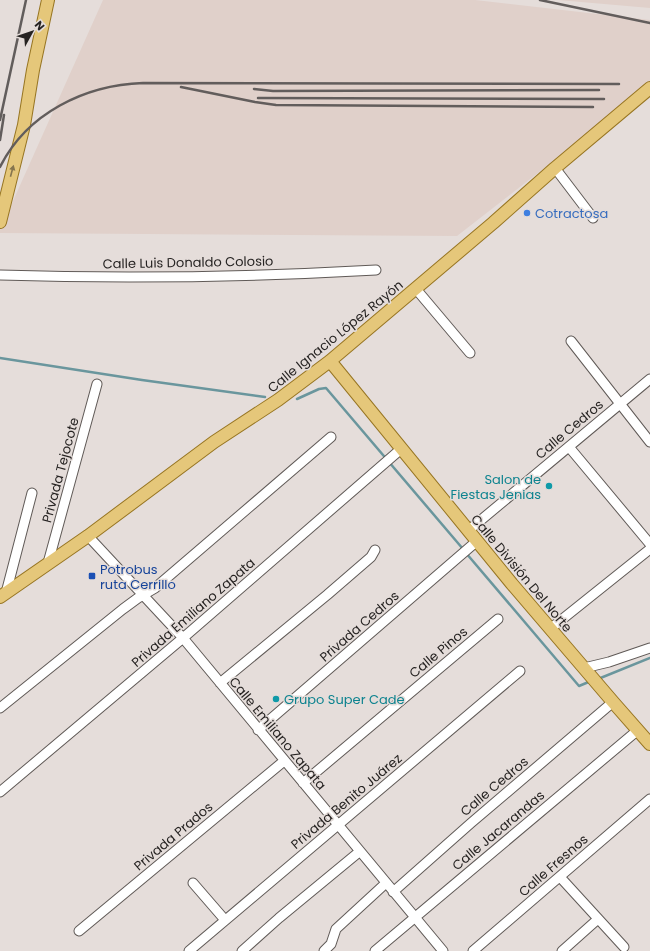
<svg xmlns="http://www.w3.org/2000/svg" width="650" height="951" viewBox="0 0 650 951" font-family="Poppins,sans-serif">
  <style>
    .built { fill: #e0d0ca }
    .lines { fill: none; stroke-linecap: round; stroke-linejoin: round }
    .stream { stroke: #6a969d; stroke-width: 2.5 }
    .minor-casing { stroke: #605a57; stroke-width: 11 }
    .major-casing { stroke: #977522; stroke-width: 14 }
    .minor { stroke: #fff; stroke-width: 9 }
    .major { stroke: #e5c77a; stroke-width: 12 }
    .rail { stroke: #625d5c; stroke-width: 2.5 }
    .oneway { fill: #86754e }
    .shop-dot { fill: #3f7fe0; stroke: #e5ddda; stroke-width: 1.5 }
    .culture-dot { fill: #0f9aa8; stroke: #e5ddda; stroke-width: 1.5 }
    .transit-dot { fill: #1a4fb4; stroke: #e5ddda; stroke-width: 1.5 }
    .labels { text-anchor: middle; stroke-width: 3; stroke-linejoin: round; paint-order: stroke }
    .shop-label { font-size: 13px; fill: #366cbe; stroke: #e5ddda; text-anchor: start }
    .street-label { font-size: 13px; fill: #262322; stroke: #e5ddda }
    .culture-label { font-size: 13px; fill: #0d838f; stroke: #e5ddda; text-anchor: end }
    .transit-label { font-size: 13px; fill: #164399; stroke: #e5ddda; text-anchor: start }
  </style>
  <rect width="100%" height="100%" fill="#e5ddda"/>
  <path class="built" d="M 103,0 L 475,0 L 650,20 L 650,86 L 457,236 L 0,233 L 0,230 Z
    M 558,0 L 650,0 L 650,8 Z"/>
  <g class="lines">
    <path class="stream" d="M 0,358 L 142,380 L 265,397
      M 297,399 L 319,389 L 326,388 L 463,549
      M 466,553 L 579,686 L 591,681
      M 598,679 L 650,658"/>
    <defs>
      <path id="minor" d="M 555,168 L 593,218
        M 0,275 C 125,279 251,277 376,270
        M 416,289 L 470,353
        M 571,341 L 650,442
        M 569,447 L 650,544
        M 469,530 L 650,379
        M 88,536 L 183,638 L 443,951
        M 48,563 L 97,384
        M 6,593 L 32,493
        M 550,629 L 650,549
        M 584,668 L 609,662 L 650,648
        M 220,683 L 327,595 L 371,557 L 375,550
        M 0,708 L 123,609 L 138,598 L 155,588 L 331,437
        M 258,730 L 477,541
        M 303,783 L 498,619
        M 0,792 L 183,638 L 401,449
        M 560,877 L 624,947
        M 193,883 L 225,920
        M 393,892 L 471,823 L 613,702
        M 79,931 L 284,761
        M 189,951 L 520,671
        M 242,951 L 279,918 L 359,852
        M 324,951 L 331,944 L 336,929 L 386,883
        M 375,951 L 638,730
        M 473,951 L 650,799
        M 562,951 L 598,919"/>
      <path id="major" d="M 0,222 L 24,125 L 33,70 L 48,0
        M 330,361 L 512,584 L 613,702 L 650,744
        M 0,597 L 88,536 L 214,442 L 278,400 L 330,361 L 493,223 L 555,168 L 650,88"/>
    </defs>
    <use href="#minor" class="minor-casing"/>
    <use href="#major" class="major-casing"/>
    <use href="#minor" class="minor"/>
    <use href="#major" class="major"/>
    <path class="rail" d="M 540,0 L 650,23
      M 181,87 L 255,102 L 276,105 L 593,107
      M 254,89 L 273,91 L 599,90
      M 258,98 L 604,99
      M 0,120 L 26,0
      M 0,140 L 4,115
      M 0,167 C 27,113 85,85 143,83 L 619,84"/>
  </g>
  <defs><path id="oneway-solid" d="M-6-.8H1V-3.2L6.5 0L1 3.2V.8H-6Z"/></defs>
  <use class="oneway" href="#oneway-solid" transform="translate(12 171) rotate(-75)"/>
  <circle class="shop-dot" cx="527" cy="213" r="4"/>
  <g class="culture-dot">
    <circle cx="549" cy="486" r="4"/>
    <circle cx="276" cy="699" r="4"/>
  </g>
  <rect class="transit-dot" x="88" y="572" width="8" height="8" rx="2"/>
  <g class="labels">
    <g class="shop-label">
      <text x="535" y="218">Cotractosa</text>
    </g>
    <g class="street-label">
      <text transform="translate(188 262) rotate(-1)" y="5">Calle Luis Donaldo Colosio</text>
      <text transform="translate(335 336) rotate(-39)" y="5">Calle Ignacio López Rayón</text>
      <text transform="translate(569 429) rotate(-40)" y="5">Calle Cedros</text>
      <text transform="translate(60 470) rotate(-75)" y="5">Privada Tejocote</text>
      <text transform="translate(522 573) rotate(50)" y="5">Calle División Del Norte</text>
      <text transform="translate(193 612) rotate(-41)" y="5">Privada Emiliano Zapata</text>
      <text transform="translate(359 626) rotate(-41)" y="5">Privada Cedros</text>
      <text transform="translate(438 652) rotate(-40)" y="5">Calle Pinos</text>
      <text transform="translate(278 733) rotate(50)" y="5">Calle Emiliano Zapata</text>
      <text transform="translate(494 786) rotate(-40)" y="5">Calle Cedros</text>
      <text transform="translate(346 801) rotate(-40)" y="5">Privada Benito Juárez</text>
      <text transform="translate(498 830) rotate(-40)" y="5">Calle Jacarandas</text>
      <text transform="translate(173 836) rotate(-40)" y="5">Privada Prados</text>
      <text transform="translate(553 865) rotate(-41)" y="5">Calle Fresnos</text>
    </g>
    <g class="culture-label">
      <text x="541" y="484">Salon de<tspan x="541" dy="15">Fiestas Jenias</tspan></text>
      <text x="284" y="704" text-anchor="start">Grupo Super Cade</text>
    </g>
    <g class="transit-label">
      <text x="100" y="574">Potrobus<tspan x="100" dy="15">ruta Cerrillo</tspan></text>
    </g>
  </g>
  <g transform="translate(32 32) rotate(50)" stroke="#e5ddda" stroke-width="3" paint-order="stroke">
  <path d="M0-3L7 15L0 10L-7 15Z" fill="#262322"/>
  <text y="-6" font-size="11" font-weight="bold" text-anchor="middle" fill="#262322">N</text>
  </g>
</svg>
